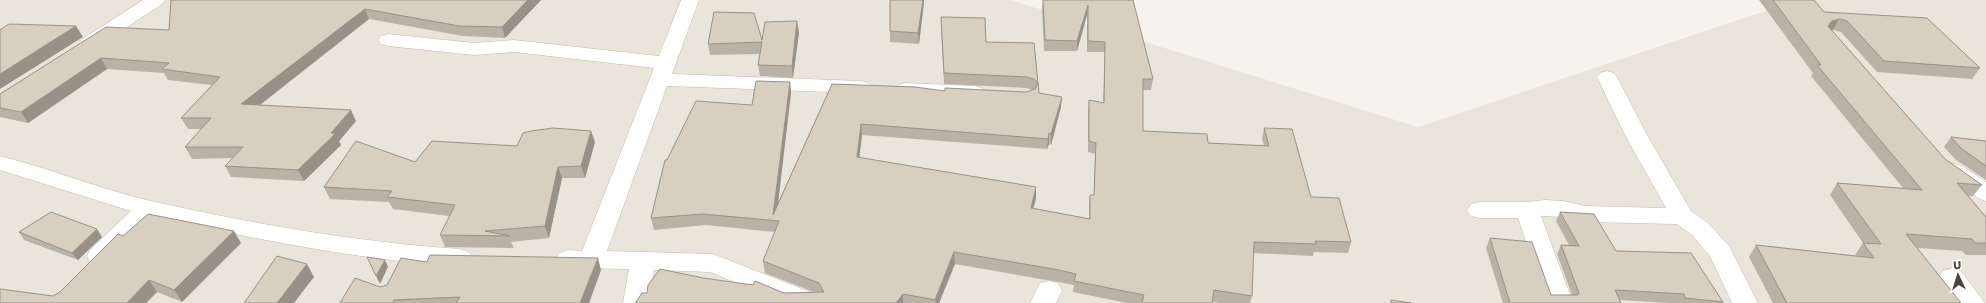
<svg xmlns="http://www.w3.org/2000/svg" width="1986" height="303" viewBox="0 0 1986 303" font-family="'Golos Text',sans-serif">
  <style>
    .residential { fill: #eae5da }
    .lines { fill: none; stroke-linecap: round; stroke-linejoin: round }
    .street-casing { stroke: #c2bbae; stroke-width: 1 }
    .street { fill: #fff; fill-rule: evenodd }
    .wall { fill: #bab2a6 }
    .shaded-wall { fill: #979187 }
    .building { fill: #d8cfc1; stroke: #979187 }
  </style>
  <rect width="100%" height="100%" fill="#f6f3ec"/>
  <path class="residential" d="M 0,0 L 1010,0 L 1418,127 L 1798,0 L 1986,0 L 1986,303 L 0,303 Z"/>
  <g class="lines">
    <defs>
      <path id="street" d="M 143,0 L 165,0 L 162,4 L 95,48 L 88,50 L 81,48 L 78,44 L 81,40 Z
        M 681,0 L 699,0 L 672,74 L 861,81 L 868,83 L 871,87 L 868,91 L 861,93 L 667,86 L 607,251 L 713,254 L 820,296 L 824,303 L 786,303 L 710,272 L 654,270 L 649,303 L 623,303 L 629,269 L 568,268 L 559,265 L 556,259 L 559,253 L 568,250 L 582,251 L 654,68 L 514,52 L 474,55 L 388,46 L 381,44 L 378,40 L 381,36 L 388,34 L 474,43 L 514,40 L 659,56 Z
        M 1607,71 L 1614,73 L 1617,77 L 1647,135 L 1691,211 L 1708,223 L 1729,246 L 1758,303 L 1732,303 L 1710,256 L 1692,235 L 1677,224 L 1585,222 L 1563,217 L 1541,216 L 1573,303 L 1547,303 L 1518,218 L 1479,218 L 1471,216 L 1467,210 L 1471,204 L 1479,202 L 1527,202 L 1545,200 L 1563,201 L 1585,206 L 1666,208 L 1625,135 L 1597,77 L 1600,73 Z
        M 905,83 L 975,86 L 982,88 L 985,92 L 982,96 L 975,98 L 898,93 L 895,89 L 898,85 Z
        M 0,156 C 51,169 100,189 151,201 C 253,224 356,242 460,249 L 469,252 L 472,258 L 469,264 L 460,267 C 355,259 256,239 153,217 L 108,262 L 99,265 L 90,262 L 87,256 L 90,250 L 131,211 L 0,170 Z
        M 1954,164 L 1962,166 L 1986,182 L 1986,201 L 1978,198 L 1946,176 L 1943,171 L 1946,166 Z
        M 1952,268 L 1961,271 L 1985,303 L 1958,303 L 1939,277 L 1943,271 Z
        M 1049,281 L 1058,283 L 1062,290 L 1056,303 L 1030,303 L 1040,283 Z"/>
    </defs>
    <use href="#street" class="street-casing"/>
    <use href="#street" class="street"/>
  </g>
  <path class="wall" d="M 171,0 L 541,0 L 505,38 L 463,36 L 369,19 L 260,105 L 356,121 L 339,141 L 341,145 L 304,181 L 231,177 L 225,166 L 233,158 L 192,159 L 185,147 L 202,129 L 188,129 L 181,118 L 212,85 L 168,80 L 164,73 L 107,69 L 28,123 L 0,117 L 0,94 L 169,30 Z
    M 923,0 L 924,0 L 924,2 L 919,44 L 890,42 L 890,31 Z
    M 1043,0 L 1133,0 L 1153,79 L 1151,90 L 1143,90 L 1143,131 L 1208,143 L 1264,146 L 1262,139 L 1264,128 L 1311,197 L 1351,242 L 1348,253 L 1314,252 L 1313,256 L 1253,253 L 1252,296 L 1250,303 L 1221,303 L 1212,302 L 1212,303 L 1127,303 L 1073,292 L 1074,285 L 1058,282 L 955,264 L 939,303 L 635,303 L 647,293 L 703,278 L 784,293 L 814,292 L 765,273 L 763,261 L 775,232 L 706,225 L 654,230 L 651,218 L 667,160 L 752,105 L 790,82 L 791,93 L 777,205 L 832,84 L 945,91 L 1026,92 L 1033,90 L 1026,88 L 944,84 L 941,27 L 986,42 L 1034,43 L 1039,93 L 1061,107 L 1051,145 L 1049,144 L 1047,149 L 862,135 L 859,157 L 1036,199 L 1033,208 L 1089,219 L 1089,206 L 1090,195 L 1094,195 L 1095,154 L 1088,152 L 1088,111 L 1089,100 L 1103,103 L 1105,52 L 1087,52 L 1087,15 L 1077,51 L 1044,51 L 1042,9 Z
    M 1759,0 L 1814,0 L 1824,12 L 1980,68 L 1972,79 L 1877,72 L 1841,32 L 1833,30 L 1831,30 L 1945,159 L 1982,185 L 1973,196 L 1968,196 L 1986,217 L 1986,255 L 1966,255 L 1962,251 L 1917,248 L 1961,303 L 1773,303 L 1749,257 L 1756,245 L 1856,256 L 1855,255 L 1863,243 L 1830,195 L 1837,183 L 1903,188 L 1811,76 L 1813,73 Z
    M 799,32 L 793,78 L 760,76 L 758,65 L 760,54 L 710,55 L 708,44 L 762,40 Z
    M 1951,137 L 1986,141 L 1986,180 L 1955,159 L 1944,147 Z
    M 595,142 L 585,178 L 562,178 L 549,238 L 511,242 L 514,248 L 445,247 L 440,235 L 450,216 L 393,209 L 389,202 L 330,199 L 324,187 L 415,162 L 517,146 Z
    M 1560,212 L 1616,251 L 1723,302 L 1723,303 L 1668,303 L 1620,300 L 1621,303 L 1503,303 L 1486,248 L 1490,238 L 1551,295 L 1572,295 L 1557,254 L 1561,245 L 1569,245 L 1556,221 Z
    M 19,232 L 102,237 L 78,260 L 24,240 Z
    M 123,236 L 241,243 L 182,302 L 157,292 L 146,303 L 0,303 L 53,296 L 60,292 Z
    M 427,262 L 601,270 L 589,303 L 340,303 L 380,287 L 387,285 Z"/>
  <path class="shaded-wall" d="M 528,0 L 541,0 L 505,38 L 502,27 Z
    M 923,0 L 924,0 L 924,2 L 919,44 L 918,33 Z
    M 1088,5 L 1087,15 L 1077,51 L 1077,41 Z
    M 365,9 L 369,19 L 247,115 L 241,104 Z
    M 1839,19 L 1833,30 L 1826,32 L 1828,26 L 1832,21 Z
    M 797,21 L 799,32 L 793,78 L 792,66 Z
    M 76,26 L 83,37 L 0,89 L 0,74 Z
    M 101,58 L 107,69 L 28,123 L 21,112 Z
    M 790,82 L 791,93 L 776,221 L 773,215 Z
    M 1062,97 L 1061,107 L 1051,145 L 1051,134 Z
    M 351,110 L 356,121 L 339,141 L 341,145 L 304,181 L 298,170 Z
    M 861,124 L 862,135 L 858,168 L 857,157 Z
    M 591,131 L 595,142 L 585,178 L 581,166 Z
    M 1049,133 L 1049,144 L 1047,149 L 1048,139 Z
    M 558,167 L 562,178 L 549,238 L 545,226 Z
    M 1036,187 L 1036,199 L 1030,219 L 1031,208 Z
    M 97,229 L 102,237 L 78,260 L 72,253 Z
    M 234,231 L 241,243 L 182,302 L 174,290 Z
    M 954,252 L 955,264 L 939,303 L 936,303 L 935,300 Z
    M 598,258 L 601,270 L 589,303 L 580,303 Z
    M 385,260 L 388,267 L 380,284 L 376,276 Z
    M 307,264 L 314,277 L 294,303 L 277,303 Z
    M 149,280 L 157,292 L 146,303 L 127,303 Z
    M 903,294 L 903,303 L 896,303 Z"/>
  <path class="building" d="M 171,0 L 528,0 L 502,27 L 459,26 L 365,9 L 241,104 L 351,110 L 331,133 L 335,134 L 298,170 L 225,166 L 243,147 L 185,147 L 211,118 L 181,118 L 220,77 L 162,69 L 169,63 L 101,58 L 21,112 L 0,108 L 0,94 L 106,27 L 169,30 Z
    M 890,0 L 923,0 L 918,33 L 890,31 Z
    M 1043,0 L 1133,0 L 1153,79 L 1143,79 L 1143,131 L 1207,134 L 1208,143 L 1269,146 L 1264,128 L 1292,129 L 1311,197 L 1339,198 L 1351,242 L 1315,241 L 1316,244 L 1254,242 L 1252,296 L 1214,290 L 1212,303 L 1142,303 L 1144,295 L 1074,281 L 1076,274 L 1059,270 L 954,252 L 935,300 L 903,294 L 896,303 L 635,303 L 642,293 L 647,293 L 648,285 L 660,269 L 703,278 L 753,285 L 755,281 L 784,293 L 824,292 L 819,283 L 763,261 L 779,221 L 703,214 L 651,218 L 665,160 L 667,160 L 696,101 L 752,105 L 756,81 L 790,82 L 773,215 L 832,84 L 915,87 L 945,91 L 945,88 L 1026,92 L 1035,89 L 1038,83 L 1034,79 L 1027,77 L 944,73 L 941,17 L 985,18 L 986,42 L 1034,43 L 1039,93 L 1062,97 L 1051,134 L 1049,133 L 1048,139 L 861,124 L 857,157 L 1036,187 L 1031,208 L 1090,219 L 1090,195 L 1094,195 L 1096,143 L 1089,141 L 1089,100 L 1104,103 L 1105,42 L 1088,41 L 1088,5 L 1077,41 L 1045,40 Z
    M 1773,0 L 1814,0 L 1824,12 L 1927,18 L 1980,68 L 1884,61 L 1847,21 L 1839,19 L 1832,21 L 1828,26 L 1945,159 L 1982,185 L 1957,183 L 1986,217 L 1986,243 L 1975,243 L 1972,239 L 1906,234 L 1961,303 L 1787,303 L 1756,245 L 1874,258 L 1863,243 L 1881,244 L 1837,183 L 1922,190 L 1817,65 L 1821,65 Z
    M 714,12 L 754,13 L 762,40 L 765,22 L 797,21 L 792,66 L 758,65 L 762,42 L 708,44 Z
    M 9,24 L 76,26 L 0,74 L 0,30 Z
    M 553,128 L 591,131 L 581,166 L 558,167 L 545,226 L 485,231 L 510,236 L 440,235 L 455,205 L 387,197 L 392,191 L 324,187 L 356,141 L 415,162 L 432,141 L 517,146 L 523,133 L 531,131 Z
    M 1951,137 L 1986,141 L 1986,166 L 1962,149 Z
    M 51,212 L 97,229 L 72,253 L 19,232 Z
    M 1560,212 L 1594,214 L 1616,251 L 1691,253 L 1723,302 L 1685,298 L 1684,294 L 1615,290 L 1621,303 L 1510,303 L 1490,238 L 1532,242 L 1551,295 L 1578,295 L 1579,293 L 1561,245 L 1579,246 Z
    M 148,214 L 234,231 L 174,290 L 149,280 L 127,303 L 0,303 L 0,289 L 53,296 L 60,292 L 118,234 L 123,236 Z
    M 430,255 L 598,258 L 580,303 L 456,303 L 460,297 L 394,300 L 393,303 L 340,303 L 355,278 L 380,287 L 387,285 L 401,258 L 427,262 Z
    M 277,256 L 307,264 L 277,303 L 244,303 Z
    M 367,257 L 385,260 L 376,276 Z
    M 1391,300 L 1411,303 L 1391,303 Z"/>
  <g transform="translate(1958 275) rotate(356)" stroke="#ffffff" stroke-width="3" paint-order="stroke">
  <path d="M0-3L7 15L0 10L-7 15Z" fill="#4b4439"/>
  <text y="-6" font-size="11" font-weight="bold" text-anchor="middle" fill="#4b4439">U</text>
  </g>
</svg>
